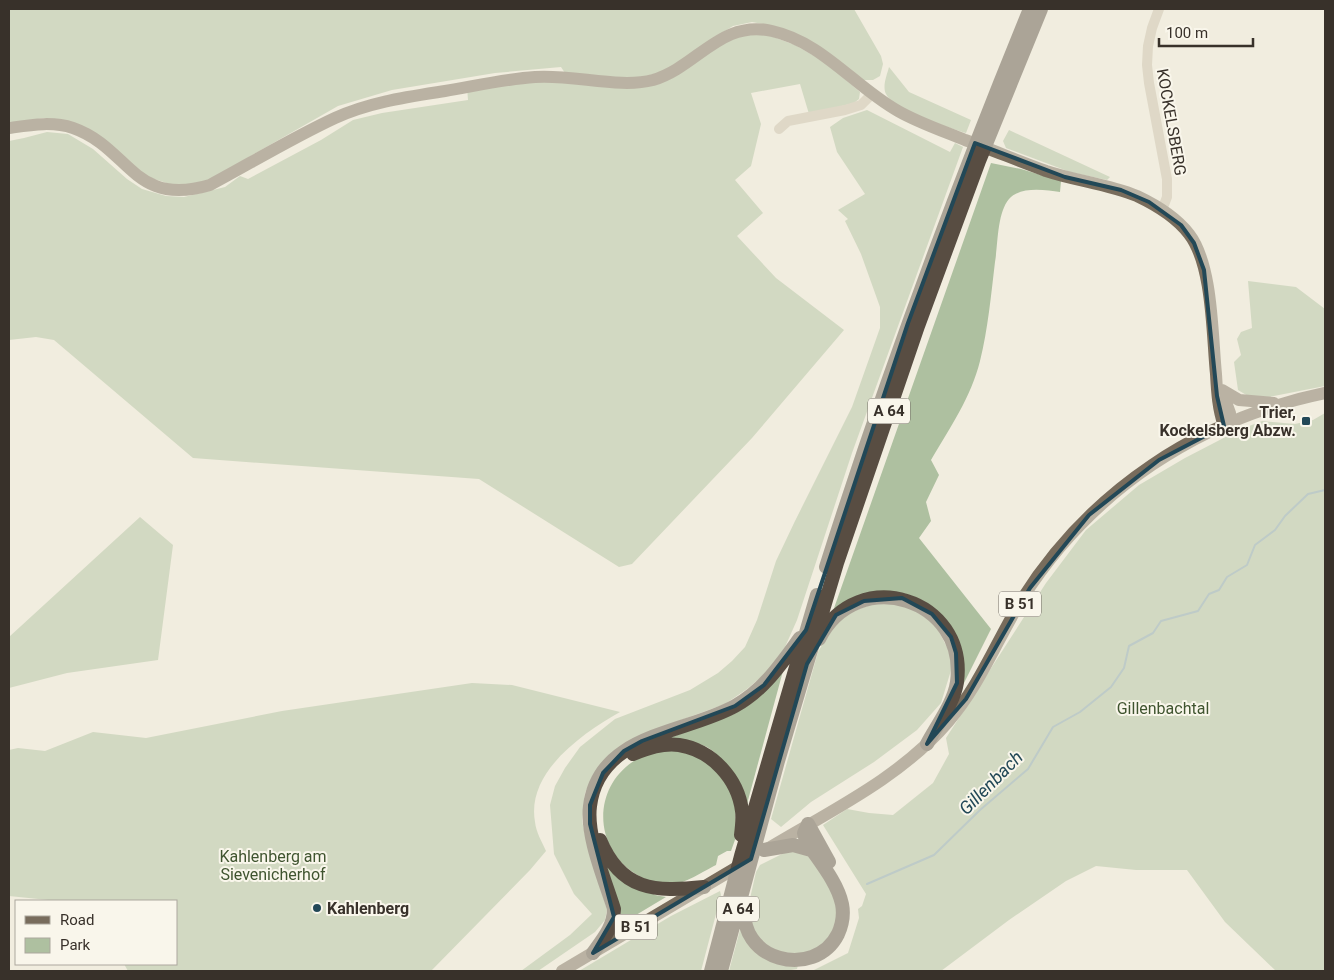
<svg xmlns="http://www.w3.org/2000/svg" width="1334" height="980" viewBox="0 0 1334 980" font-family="Roboto,sans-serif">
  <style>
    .green { fill: #aec0a0 }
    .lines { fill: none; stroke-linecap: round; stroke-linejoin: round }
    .stream { stroke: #80a2ad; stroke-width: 2 }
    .minor { stroke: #c9bfab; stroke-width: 10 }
    .major { stroke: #786c5c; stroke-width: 12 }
    .highway { stroke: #584d42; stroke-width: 14 }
    .marked { fill: none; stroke: #224857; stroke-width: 4; stroke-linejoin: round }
    .poi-dot { fill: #224857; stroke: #f9f6eb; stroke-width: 2 }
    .labels { text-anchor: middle; stroke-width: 4; stroke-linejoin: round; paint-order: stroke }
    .shield { fill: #f9f6eb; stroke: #726c64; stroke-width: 1 }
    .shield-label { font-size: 15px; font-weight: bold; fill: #38312a }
    .street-label { font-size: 16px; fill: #38312a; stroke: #f9f6eb }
    .poi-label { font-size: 16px; font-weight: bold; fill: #38312a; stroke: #f9f6eb; text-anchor: end }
    .park-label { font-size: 16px; fill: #3f542f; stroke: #f9f6eb }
    .water-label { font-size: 18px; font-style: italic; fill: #224857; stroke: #f9f6eb }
  </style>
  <rect width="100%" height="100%" fill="#f1eddf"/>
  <path class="green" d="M 9,9 L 854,9 L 881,56 L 883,64 L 880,76 L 873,80 L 863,80 L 774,26 L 752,22 L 733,26 L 707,42 L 754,33 L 771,36 L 795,45 L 825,62 L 860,92 L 859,99 L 854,103 L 809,114 L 800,84 L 751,93 L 761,124 L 751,166 L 735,180 L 763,213 L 737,236 L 776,278 L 844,330 L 752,438 L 632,564 L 619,567 L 479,479 L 193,458 L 54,340 L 36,337 L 9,340 L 9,141 L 24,138 L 47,132 L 68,134 L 93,149 L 127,179 L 142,189 L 166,196 L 184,197 L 213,190 L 225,187 L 240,176 L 248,179 L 321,140 L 353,120 L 382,113 L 468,100 L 467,87 L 567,76 L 561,67 L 495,73 L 392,90 L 338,106 L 207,181 L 176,186 L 148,177 L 70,123 L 44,118 L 9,123 Z
    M 889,67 L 909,92 L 971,120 L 966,133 C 949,128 892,109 886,94 C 882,86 887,75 889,67 Z
    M 867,110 L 950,152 L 955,143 L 963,147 L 852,453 L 797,620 L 785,647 L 767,672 L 747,689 L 725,704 L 681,720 L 593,775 L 585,793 L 582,821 L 586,839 L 607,910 L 605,920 L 595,932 L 538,971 L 521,971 L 570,935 L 592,914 L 574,894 L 554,854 L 550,805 L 555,786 L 565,768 L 580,747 L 615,719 L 690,690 L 718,673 L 732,661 L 745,647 L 757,620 L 776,561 L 795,521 L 852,407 L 880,328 L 880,307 L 861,254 L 845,221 L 848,219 L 838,210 L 865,194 L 837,152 L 830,127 L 843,118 Z
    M 1009,130 L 1110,177 L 1107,180 L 1070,172 L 1006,148 L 1003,141 Z
    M 991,163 L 1021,169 L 1061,181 L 1060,192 C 1045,190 1021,186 1009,199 C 997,213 998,245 995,262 C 991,295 988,329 980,361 C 971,397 950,428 931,460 L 939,475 L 926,502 L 931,521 L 919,538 L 991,629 L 962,687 C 964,674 965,662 961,649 C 950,611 911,584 871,593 C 857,596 845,604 833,611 Z
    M 1248,281 L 1296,287 L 1325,309 L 1325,386 L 1269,397 L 1248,396 L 1238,390 L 1234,362 L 1241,355 L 1237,339 L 1241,332 L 1252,328 Z
    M 1325,413 L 1325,971 L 1276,971 L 1225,922 L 1187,870 L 1136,870 L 1096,866 L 1066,881 L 1009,920 L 941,971 L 812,971 L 848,953 L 859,918 L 858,909 L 862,906 L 866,894 L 823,825 L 847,809 L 869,813 L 893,815 L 933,783 L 949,754 L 946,738 L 1046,583 L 1086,530 L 1139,485 L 1185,458 L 1239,430 L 1262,421 L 1295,424 L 1313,420 Z
    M 140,517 L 173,545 L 158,660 L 67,673 L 9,688 L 9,637 Z
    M 875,603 L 906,605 L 935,624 L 951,655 L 952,667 L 941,703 L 917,730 L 874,762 L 811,802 L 781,827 L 771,819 L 818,652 L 833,626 L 846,614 Z
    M 783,671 L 747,804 C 736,785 726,758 707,747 C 693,740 675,742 661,741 L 734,714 L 752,703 Z
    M 472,683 L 512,685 L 620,712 C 583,733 526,772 535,822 C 536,832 542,842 546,851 L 530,870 L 431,971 L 128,971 L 124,964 L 176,964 L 176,901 L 58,901 L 9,896 L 9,750 L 18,748 L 45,751 L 93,732 L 146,738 L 282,711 Z
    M 682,750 L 711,762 L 735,796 L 736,837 L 731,851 L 727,851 L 718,856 L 716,865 C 706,870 682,885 671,885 C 660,886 648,881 639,876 C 588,848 592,775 648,754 C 657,750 671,751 682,750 Z
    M 790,850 L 811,855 L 829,882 L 840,908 L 836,931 L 809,957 L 770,954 L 749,924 L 748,909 L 751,894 L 756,872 L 760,865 Z
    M 605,863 L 655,895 L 666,897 L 626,921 L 623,920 Z
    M 720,891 L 721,895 L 701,971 L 579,971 L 671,916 Z
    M 741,926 L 744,932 L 798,965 L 797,969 L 785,971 L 729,971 Z"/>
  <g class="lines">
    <path class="stream" d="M 867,884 L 934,855 L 980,810 L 1028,769 L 1053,727 L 1080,712 L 1111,687 L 1124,668 L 1129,646 L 1153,633 L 1161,621 L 1198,611 L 1209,594 L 1219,590 L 1227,577 L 1247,565 L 1255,545 L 1275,530 L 1285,516 L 1308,494 L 1325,490"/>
    <path class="minor" d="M 1159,9 L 1152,28 L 1148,46 L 1147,65 L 1149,83 L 1167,179 L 1167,197 L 1162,210
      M 779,129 L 788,121 L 845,110 L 861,105 L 872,94"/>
    <path class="major" d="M 9,128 C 30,125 52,121 73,128 C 130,148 133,208 210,185 C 251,163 292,138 335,118 C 370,102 407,97 445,91 C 475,86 505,79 535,77 C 573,74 619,89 653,80 C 697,67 721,19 772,31 C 822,42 855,87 898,111 C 919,123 943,131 965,140 C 992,150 1019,161 1046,171 C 1076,181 1108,184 1137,196 C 1156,205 1176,217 1189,234 C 1213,265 1212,335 1216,374 C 1217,392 1218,409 1224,426
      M 1222,390 L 1239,400 L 1274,403
      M 1222,391 L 1230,413 L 1224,426
      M 767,849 C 830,811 900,778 948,722 C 980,685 997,640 1022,599 C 1091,490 1199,419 1325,393
      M 562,971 L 744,863"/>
    <path class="highway" d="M 826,567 C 886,378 955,192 1030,9
      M 819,639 C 857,564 968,598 957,682 C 954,703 937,725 927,744
      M 633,754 C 648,748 662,743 679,745 C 712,750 738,779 742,811 C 743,818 742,827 741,835
      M 808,824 L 829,862
      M 600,840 C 621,891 655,892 704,887
      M 764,850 L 793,845 L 811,850
      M 745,902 C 735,962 815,980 838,934 C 842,925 844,914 842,904 C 837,881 818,860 806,841 L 804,833 L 808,824
      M 593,953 C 603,939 614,926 614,909 C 605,880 586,836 590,806 C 599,733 685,734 735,706 C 764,690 781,664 800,638
      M 711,971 L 741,856 L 817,595
      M 721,971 L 778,761 L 837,563 L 918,326 L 979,161 L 1041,9"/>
  </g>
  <path d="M0 0H1334V980H0ZM 975,143 L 1065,177 L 1121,190 L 1149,202 L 1181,225 L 1194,243 L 1204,270 L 1217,396 L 1224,426 L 1159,460 L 1089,515 L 1030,588 L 966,699 L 927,744 L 957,683 L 956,653 L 951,637 L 932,614 L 902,598 L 864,601 L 836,615 L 807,664 L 751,859 L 593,953 L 614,917 L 590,824 L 590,805 L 603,773 L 624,751 L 642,741 L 735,706 L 764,685 L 806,630 L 908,323 Z" fill="#f1eddf" fill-opacity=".55" fill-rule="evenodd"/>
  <path class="marked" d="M 975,143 L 1065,177 L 1121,190 L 1149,202 L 1181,225 L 1194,243 L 1204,270 L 1217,396 L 1224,426 L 1159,460 L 1089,515 L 1030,588 L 966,699 L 927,744 L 957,683 L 956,653 L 951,637 L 932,614 L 902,598 L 864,601 L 836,615 L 807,664 L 751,859 L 593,953 L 614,917 L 590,824 L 590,805 L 603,773 L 624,751 L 642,741 L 735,706 L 764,685 L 806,630 L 908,323 Z"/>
  <g class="poi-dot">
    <rect x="1301" y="416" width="10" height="10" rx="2.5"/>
    <circle cx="317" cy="908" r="5"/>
  </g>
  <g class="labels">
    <g class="shield">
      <rect x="868" y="398.5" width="42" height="25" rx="4"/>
      <rect x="999" y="591.5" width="42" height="25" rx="4"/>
      <rect x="717" y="896.5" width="42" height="25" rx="4"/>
      <rect x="615" y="914.5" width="42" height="25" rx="4"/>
    </g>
    <g class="shield-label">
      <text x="889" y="416">A 64</text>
      <text x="1020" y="609">B 51</text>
      <text x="738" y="914">A 64</text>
      <text x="636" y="932">B 51</text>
    </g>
    <g class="street-label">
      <text transform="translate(1172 122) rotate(80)" y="6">KOCKELSBERG</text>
    </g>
    <g class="poi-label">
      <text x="1296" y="418">Trier,<tspan x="1296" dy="18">Kockelsberg Abzw.</tspan></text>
      <text x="327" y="914" text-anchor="start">Kahlenberg</text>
    </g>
    <g class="park-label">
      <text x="1163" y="714">Gillenbachtal</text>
      <text x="273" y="862">Kahlenberg am<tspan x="273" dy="18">Sievenicherhof</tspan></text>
    </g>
    <g class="water-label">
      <text transform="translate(991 783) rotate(-45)" y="6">Gillenbach</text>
    </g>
  </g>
  <rect width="1334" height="980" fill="none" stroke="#38312a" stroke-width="20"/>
  <rect x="15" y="900" width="162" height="65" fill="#f9f6eb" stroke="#aca79e"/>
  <rect x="25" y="916" width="25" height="8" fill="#786c5c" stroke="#aca79e"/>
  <text x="60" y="925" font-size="15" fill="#38312a">Road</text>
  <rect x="25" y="938" width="25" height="15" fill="#aec0a0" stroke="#aca79e"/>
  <text x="60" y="950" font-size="15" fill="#38312a">Park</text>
  <path d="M1159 38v8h94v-8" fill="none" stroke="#38312a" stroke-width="2.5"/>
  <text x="1166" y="38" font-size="15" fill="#38312a" stroke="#f9f6eb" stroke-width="4" paint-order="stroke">100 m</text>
</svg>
